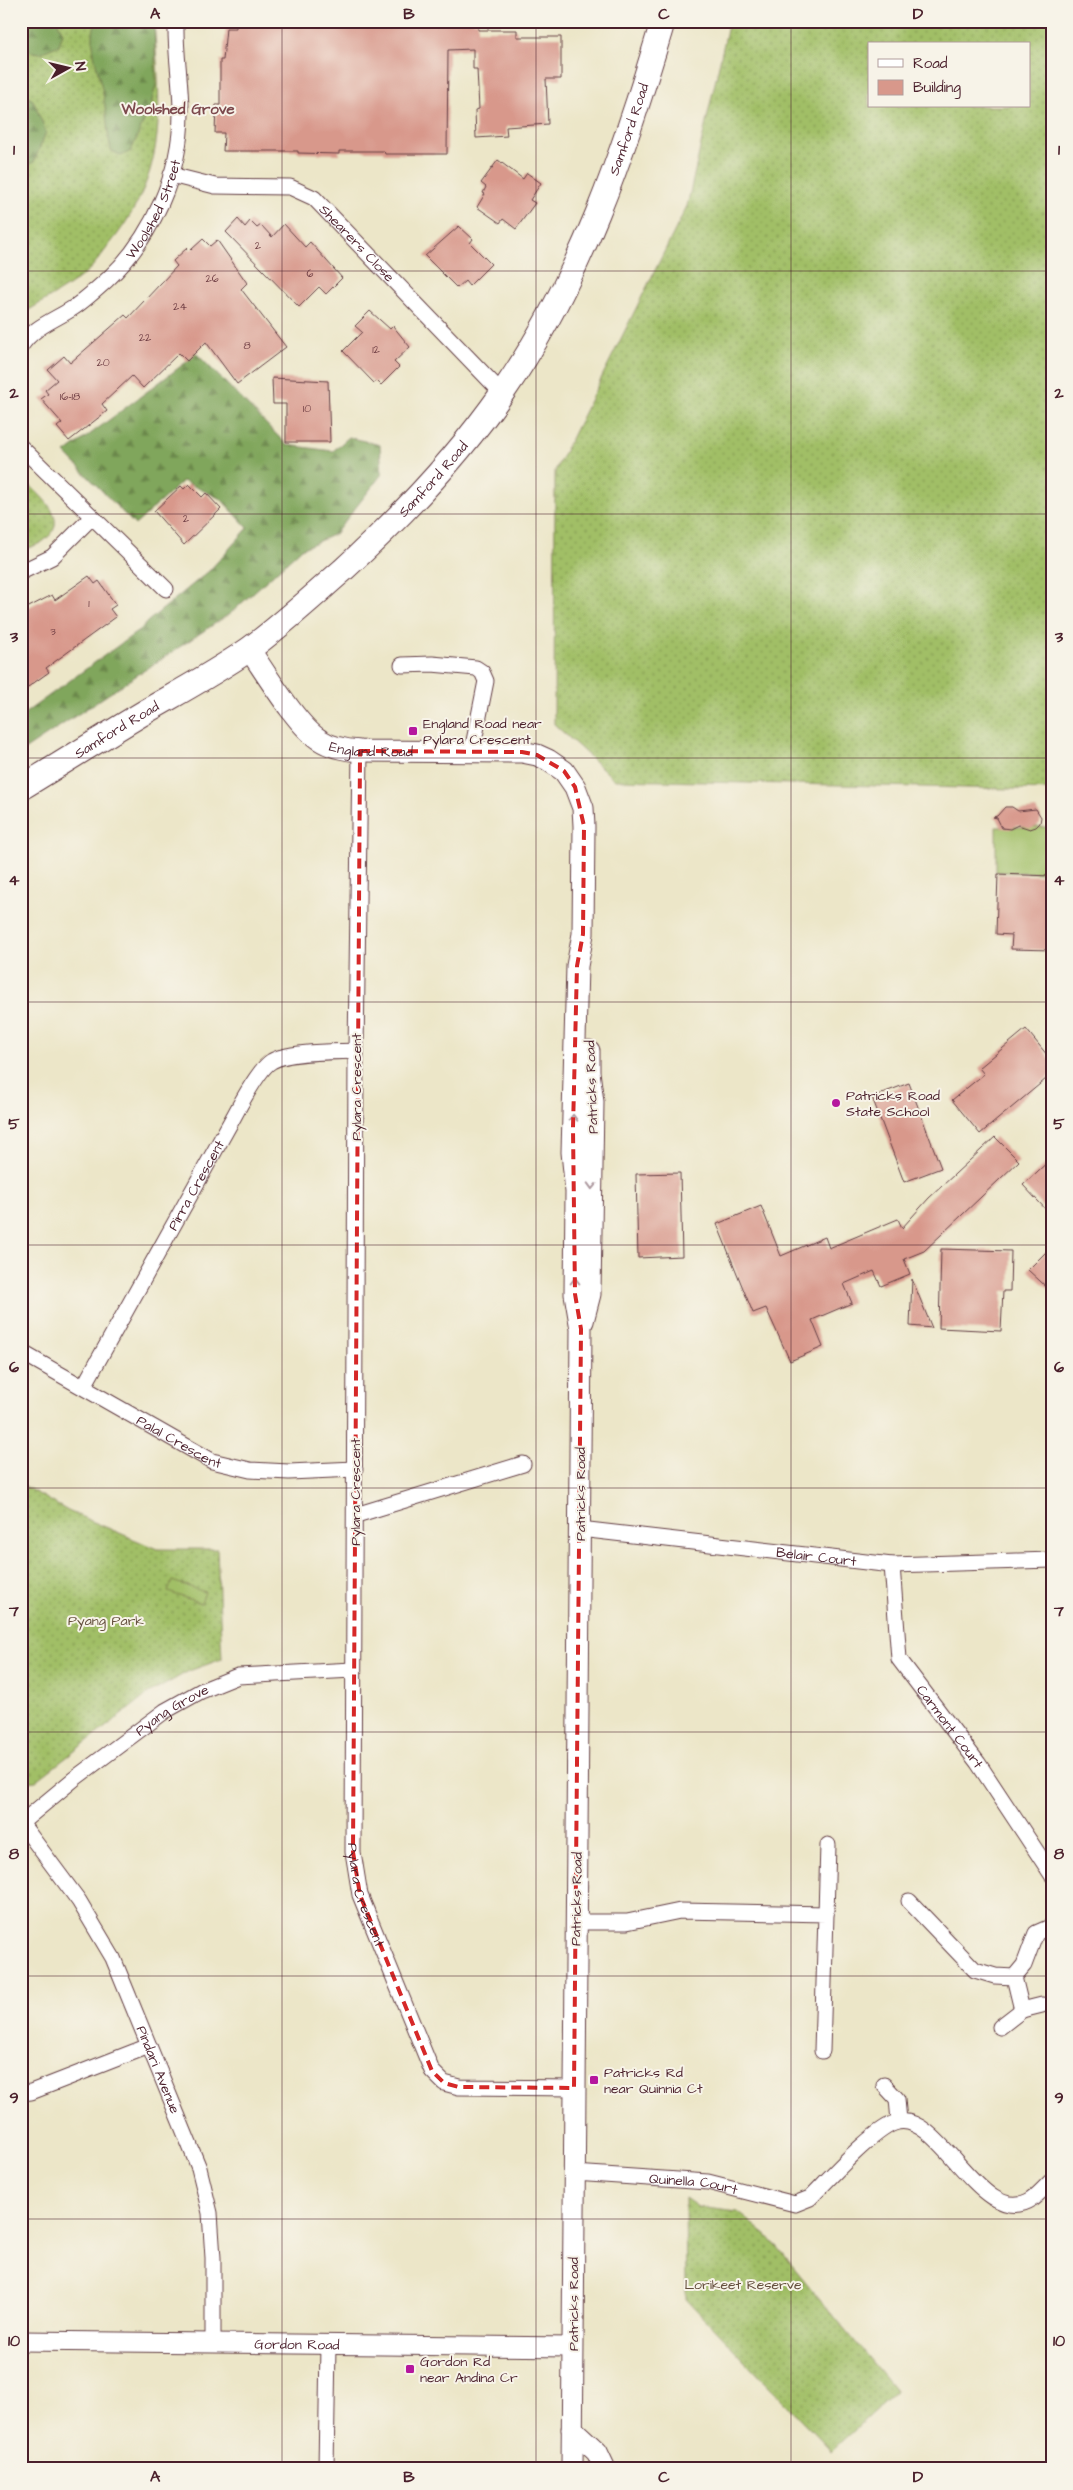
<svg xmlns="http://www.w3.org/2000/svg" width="1073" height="2490" viewBox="0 0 1073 2490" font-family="'Architects Daughter',sans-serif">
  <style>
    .grass { fill: url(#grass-dots); stroke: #766f48; fill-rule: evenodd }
    .forest { fill: url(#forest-firs); stroke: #656243 }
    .garden { fill: #a1bf66; stroke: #766f48 }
    .building { fill: #d8988b }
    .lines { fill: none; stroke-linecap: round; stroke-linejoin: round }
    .minor-casing { stroke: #623d43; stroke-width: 17 }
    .tertiary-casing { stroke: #623d43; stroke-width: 21 }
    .secondary-casing { stroke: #623d43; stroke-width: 23 }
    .primary-casing { stroke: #623d43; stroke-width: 26 }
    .minor { stroke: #fff; stroke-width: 15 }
    .tertiary { stroke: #fff; stroke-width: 19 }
    .secondary { stroke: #fff; stroke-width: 21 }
    .primary { stroke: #fff; stroke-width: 24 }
    .oneway { stroke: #ae9aa0 }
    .marked { fill: none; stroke: #d62828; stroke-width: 4; stroke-dasharray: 10 6; stroke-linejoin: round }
    .grid { fill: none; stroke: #4a1f2b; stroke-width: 1; stroke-opacity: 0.55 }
    .poi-dot { fill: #b5179e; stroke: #f7f3e8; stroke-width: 2 }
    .labels { text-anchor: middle; stroke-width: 4; stroke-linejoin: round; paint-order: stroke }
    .number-label { font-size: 11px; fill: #6e3d43 }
    .street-label { font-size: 14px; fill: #4a1f2b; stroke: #f7f3e8 }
    .poi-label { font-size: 14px; fill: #4a1f2b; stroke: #f7f3e8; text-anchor: start }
    .park-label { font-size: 14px; fill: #644f3d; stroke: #f7f3e8 }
    .neighbourhood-label { font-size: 15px; font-weight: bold; fill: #7c494d; stroke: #f7f3e8 }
    .neatline { fill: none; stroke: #4a1f2b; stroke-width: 2 }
    .grid-label { font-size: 16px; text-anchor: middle; font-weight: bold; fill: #4a1f2b }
  </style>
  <defs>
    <pattern id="grass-dots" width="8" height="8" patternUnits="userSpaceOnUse" patternTransform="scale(1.25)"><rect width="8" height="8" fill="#a1bf66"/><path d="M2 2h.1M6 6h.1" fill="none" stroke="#859b54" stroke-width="1.8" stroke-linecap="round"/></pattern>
    <pattern id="forest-firs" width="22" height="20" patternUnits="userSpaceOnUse" patternTransform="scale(1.25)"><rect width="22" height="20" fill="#80a65b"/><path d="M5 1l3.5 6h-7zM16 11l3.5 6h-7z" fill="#6b874b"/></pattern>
  </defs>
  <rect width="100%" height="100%" fill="#f7f3e8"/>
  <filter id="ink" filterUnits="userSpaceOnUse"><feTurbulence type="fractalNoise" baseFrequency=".02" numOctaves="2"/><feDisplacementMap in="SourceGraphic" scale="10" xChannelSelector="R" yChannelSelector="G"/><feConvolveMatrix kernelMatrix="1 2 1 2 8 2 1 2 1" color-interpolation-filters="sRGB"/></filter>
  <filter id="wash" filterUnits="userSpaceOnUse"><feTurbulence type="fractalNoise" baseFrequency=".0096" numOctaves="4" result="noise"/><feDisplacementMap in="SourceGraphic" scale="20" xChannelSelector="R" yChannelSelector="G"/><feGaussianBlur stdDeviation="1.12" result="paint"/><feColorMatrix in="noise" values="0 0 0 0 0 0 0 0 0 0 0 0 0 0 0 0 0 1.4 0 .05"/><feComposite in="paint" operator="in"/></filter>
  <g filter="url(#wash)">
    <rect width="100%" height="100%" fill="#ece6c8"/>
    <path class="grass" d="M 21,21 L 154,21 C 160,103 169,165 117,235 C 108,246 100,258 91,268 C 71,287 44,300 21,315 Z
      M 729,21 L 1052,21 L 1052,790 L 615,780 L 554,724 L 555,471 L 687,206 ZM 869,44 L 1029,44 L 1029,106 L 869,106 Z
      M 21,477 C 37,493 72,518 46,539 C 40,545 29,547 21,551 Z
      M 21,1484 L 68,1511 L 157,1549 L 217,1549 L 222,1659 L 189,1671 L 147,1695 L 36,1781 L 26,1782 L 21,1779 Z
      M 685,2198 L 698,2207 L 738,2212 L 767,2235 L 896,2391 L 831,2451 L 686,2299 Z"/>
    <path class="forest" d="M 21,21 L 57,21 L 63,33 L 59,45 L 40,53 L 25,51 L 21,55 Z
      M 96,21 L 154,21 L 156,85 L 151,104 L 131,151 L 121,156 L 111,150 C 107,133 107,116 104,99 C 100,74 87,45 96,21 Z
      M 21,93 L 33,100 L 46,132 L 34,162 L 21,168 Z
      M 195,352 L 287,445 L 333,451 L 349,437 L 380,445 L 382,474 L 335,534 L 301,549 L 231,613 L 21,752 L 21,716 L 141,629 L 147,622 L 209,571 L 248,528 L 221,499 L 183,481 L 135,525 L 65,453 L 193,357 Z"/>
    <path class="garden" d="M 996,827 L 1052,827 L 1052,873 L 996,872 Z
      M 172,1581 L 205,1592 L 201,1603 L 168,1592 Z"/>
    <g id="blocks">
      <path class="building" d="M 236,21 L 467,21 L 478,22 L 478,30 L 517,30 L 517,37 L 561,37 L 561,79 L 546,79 L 548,124 L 506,127 L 507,136 L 476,138 L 475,110 L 479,109 L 477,69 L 473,69 L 473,49 L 448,50 L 447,154 L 385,154 L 384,151 L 339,151 L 339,154 L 298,153 L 298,151 L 223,151 L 224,133 L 215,133 L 216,105 L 220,105 L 220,60 L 223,60 L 226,28 L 236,28 Z
        M 498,160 L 523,179 L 527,173 L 541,183 L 530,200 L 535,203 L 516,229 L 503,219 L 500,223 L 477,207 L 485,194 L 483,193 L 486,187 L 481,183 Z
        M 238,219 L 245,227 L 250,221 L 257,228 L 261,225 L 272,237 L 284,224 L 305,247 L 310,242 L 342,278 L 326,294 L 319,287 L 299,307 L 226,232 Z
        M 459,226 L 473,239 L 470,243 L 491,264 L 469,286 L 465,281 L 457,288 L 425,256 Z
        M 203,239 L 210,246 L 217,240 L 247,283 L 241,289 L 286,347 L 237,384 L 206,342 L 187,361 L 179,353 L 143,388 L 132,376 L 102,404 L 107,411 L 69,441 L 57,427 L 62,423 L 41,399 L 48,394 L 45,390 L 57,380 L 48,370 L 64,356 L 70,363 L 125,315 L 128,318 L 177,266 L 173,261 L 188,247 L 191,250 Z
        M 370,311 L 390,329 L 393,326 L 410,347 L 394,362 L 399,367 L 381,385 L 377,381 L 374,383 L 343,351 L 362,332 L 355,326 Z
        M 272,378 L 328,381 L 330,442 L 286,442 L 286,404 L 273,404 Z
        M 189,484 L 202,497 L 206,493 L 221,509 L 184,545 L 154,511 L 181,486 L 184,489 Z
        M 89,576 L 95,584 L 99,581 L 116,605 L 110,609 L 116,617 L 46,668 L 49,672 L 21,692 L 21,611 L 52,595 L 55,600 Z
        M 1005,807 L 1012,807 L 1018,811 L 1036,809 L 1041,817 L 1040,823 L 1036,827 L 1030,829 L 1018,825 L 1010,829 L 1002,828 L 997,818 L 993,817 L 997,816 Z
        M 998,874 L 1052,876 L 1052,950 L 1011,949 L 1012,935 L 996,934 Z
        M 1026,1029 L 1052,1061 L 1052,1074 L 980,1134 L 952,1100 L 984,1074 L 979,1068 Z
        M 909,1083 L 941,1168 L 904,1182 L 872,1097 Z
        M 995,1137 L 1019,1161 L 924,1251 L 904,1259 L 910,1274 L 881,1286 L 874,1271 L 844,1284 L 852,1303 L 812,1320 L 823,1347 L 790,1361 L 766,1308 L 753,1313 L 717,1224 L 761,1206 L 781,1256 L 825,1237 L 829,1248 L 898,1219 L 902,1228 L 929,1198 Z
        M 1052,1158 L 1052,1216 L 1023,1185 Z
        M 680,1173 L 682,1256 L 638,1258 L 636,1174 Z
        M 1052,1246 L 1052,1292 L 1028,1270 Z
        M 941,1249 L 1011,1251 L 1010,1291 L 1003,1291 L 1001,1331 L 939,1328 Z
        M 912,1279 L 932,1328 L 910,1326 Z"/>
    </g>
  </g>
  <g filter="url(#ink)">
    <use href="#blocks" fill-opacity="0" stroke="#623d43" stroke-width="1"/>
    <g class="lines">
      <defs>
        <g id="minor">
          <path id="s1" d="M 171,175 L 215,186 L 290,187 L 314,198 L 502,393"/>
          <path id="s2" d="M 21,346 C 33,327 55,320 73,308 C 85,300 97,289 108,279 C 152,238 181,173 181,112 C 181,82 175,52 176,21"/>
          <path d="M 21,447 L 166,589"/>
          <path d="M 21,572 L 52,557 L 92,517"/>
          <path d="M 402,665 L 432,664 L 476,668 L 482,672 L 486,681 L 472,751"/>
          <path id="s3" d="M 360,751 L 356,1051 L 353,1852 L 360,1895 L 432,2071 L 444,2083 L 459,2087 L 574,2088"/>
          <path id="s4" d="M 21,1352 L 212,1461 L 250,1470 L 289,1472 L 355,1469"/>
          <path id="s5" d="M 84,1386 L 233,1118 C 240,1105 260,1067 272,1061 C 288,1051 336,1052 356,1051"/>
          <path d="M 356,1515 L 523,1464"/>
          <path id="s6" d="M 580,1529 L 892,1565 L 1052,1560"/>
          <path id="s7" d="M 892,1565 L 899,1659 L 978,1763 L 1052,1875"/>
          <path id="s8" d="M 21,1823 L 79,1901 L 113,1958 L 199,2168 L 210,2213 L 213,2258 L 213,2344"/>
          <path id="s9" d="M 21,1823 L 74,1779 L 165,1711 L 201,1691 L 238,1676 L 353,1670"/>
          <path d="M 909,1901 L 975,1970 L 995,1976 L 1014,1977 L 1022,2010 L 1042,2005"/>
          <path d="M 826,1914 L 828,1845"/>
          <path d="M 575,1922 L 627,1922 L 680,1911 L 826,1914 L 822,2051"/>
          <path d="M 1014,1977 L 1024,1965 L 1036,1933 L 1052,1926"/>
          <path d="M 1000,2027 L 1022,2010"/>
          <path d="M 884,2085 L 897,2099 L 899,2121"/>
          <path d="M 21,2093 L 31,2092 L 149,2046"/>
          <path id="s10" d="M 574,2173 L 708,2182 L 795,2204 L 810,2198 C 828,2180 876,2126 898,2122 C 941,2113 983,2231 1032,2199 C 1039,2194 1046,2186 1052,2180"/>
          <path d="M 326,2469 L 328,2345"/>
        </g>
        <g id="tertiary">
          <path id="s11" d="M 21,2341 L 572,2347"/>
        </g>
        <g id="secondary">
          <path id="s12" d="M 249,649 C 265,672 298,727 320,740 C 332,748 346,750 360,751 L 522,752 L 537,755 L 548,760 L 564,771 L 575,787 L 583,808 L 584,826 L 583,934 L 577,966 L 572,1152 L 576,1192 L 575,1294 L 581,1329 L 572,2469"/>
          <path d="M 583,1321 L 590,1294 L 593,1102 L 589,1072 L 589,1051"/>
          <path d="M 572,2429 L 597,2452 L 605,2469"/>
        </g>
        <g id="primary">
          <path id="s13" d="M 21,788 C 64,762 106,735 150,709 C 183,690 216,672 248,650 C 281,626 312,597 343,570 C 402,516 457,458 503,392 C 580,281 625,150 663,21"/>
        </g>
      </defs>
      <use href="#minor" class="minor-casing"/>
      <use href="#tertiary" class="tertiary-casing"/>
      <use href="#secondary" class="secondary-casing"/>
      <use href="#primary" class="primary-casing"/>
      <use href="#minor" class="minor"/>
      <use href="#tertiary" class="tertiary"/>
      <use href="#secondary" class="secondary"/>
      <use href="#primary" class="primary"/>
    </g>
    <defs><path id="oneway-chevron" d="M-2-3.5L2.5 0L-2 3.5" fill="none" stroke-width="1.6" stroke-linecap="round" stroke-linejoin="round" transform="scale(1.25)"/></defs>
    <g class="oneway">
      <use href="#oneway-chevron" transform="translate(573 1118) rotate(-89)"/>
      <use href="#oneway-chevron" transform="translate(592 1186) rotate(92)"/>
      <use href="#oneway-chevron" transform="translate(575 1281) rotate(-90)"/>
    </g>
  </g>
  <path class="marked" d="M 360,751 L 522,752 L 537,755 L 564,771 L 575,787 L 584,826 L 583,934 L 577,966 L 573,1128 L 575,1294 L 581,1329 L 574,2088 L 459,2087 L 444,2083 L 432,2071 L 360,1895 L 353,1852 Z"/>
  <path class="grid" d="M 282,21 L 282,2469M 536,21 L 536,2469M 791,21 L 791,2469M 21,271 L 1052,271M 21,514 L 1052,514M 21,758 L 1052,758M 21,1002 L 1052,1002M 21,1245 L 1052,1245M 21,1488 L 1052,1488M 21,1732 L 1052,1732M 21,1976 L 1052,1976M 21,2219 L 1052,2219"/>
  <g class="poi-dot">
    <rect x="408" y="726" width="10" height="10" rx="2.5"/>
    <circle cx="836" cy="1103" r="5"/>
    <rect x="589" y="2075" width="10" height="10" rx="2.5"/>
    <rect x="405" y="2364" width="10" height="10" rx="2.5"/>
  </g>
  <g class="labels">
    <g class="number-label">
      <text x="258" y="249">2</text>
      <text x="310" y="277">6</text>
      <text x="212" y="282">26</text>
      <text x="180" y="310">24</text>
      <text x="145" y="341">22</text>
      <text x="247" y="349">8</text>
      <text x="376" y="353">12</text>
      <text x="103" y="366">20</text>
      <text x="70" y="400">16-18</text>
      <text x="307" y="412">10</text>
      <text x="186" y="522">2</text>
      <text x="89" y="607">1</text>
      <text x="53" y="635">3</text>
    </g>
    <g class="street-label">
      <text dy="5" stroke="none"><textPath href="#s13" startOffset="922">Samford Road</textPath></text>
      <text dy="5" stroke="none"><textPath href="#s2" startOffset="195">Woolshed Street</textPath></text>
      <text dy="5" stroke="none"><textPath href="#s1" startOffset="209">Shearers Close</textPath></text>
      <text dy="5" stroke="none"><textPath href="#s13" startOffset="518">Samford Road</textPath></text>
      <text dy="5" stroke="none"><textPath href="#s13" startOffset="112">Samford Road</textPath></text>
      <text dy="5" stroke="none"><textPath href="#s12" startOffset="169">England Road</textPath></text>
      <text transform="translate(356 1087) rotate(-90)" y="5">Pylara Crescent</text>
      <text transform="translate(591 1087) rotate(-92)" y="5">Patricks Road</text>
      <text dy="5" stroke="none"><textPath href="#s5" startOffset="230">Pirra Crescent</textPath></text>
      <text dy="5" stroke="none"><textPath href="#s4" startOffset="182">Palal Crescent</textPath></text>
      <text transform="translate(355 1492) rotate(-90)" y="5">Pylara Crescent</text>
      <text transform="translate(580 1494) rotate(-90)" y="5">Patricks Road</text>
      <text dy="5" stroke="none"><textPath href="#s6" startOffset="238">Belair Court</textPath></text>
      <text dy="5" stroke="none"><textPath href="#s9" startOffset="189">Pyang Grove</textPath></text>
      <text dy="5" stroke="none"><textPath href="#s7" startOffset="179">Carmont Court</textPath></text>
      <text dy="5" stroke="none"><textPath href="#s3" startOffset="1146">Pylara Crescent</textPath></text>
      <text transform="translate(576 1899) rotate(-89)" y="5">Patricks Road</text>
      <text dy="5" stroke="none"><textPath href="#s8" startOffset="284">Pindari Avenue</textPath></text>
      <text dy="5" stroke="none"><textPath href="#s10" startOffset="120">Quinella Court</textPath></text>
      <text transform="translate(573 2304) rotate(-90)" y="5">Patricks Road</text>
      <text dy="5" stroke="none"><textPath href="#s11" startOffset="276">Gordon Road</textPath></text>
    </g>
    <g class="poi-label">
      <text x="423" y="728">England Road near<tspan x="423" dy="16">Pylara Crescent</tspan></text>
      <text x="846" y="1100">Patricks Road<tspan x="846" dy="16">State School</tspan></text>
      <text x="604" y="2077">Patricks Rd<tspan x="604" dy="16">near Quinnia Ct</tspan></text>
      <text x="420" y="2366">Gordon Rd<tspan x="420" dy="16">near Andina Cr</tspan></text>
    </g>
    <g class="park-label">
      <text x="106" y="1625">Pyang Park</text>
      <text x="743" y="2289">Lorikeet Reserve</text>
    </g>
    <g class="neighbourhood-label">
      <text x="178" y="114">Woolshed Grove</text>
    </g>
  </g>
  <rect width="1073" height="2490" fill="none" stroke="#f7f3e8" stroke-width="55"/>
  <rect x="868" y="42" width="162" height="65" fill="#f7f3e8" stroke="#b29e9c"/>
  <rect x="878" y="59" width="25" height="8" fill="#ffffff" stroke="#b29e9c"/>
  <text x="913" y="68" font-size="15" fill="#4a1f2b">Road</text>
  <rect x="878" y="80" width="25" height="15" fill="#d8988b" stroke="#b29e9c"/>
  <text x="913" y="92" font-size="15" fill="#4a1f2b">Building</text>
  <g transform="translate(68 68) rotate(82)" stroke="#f7f3e8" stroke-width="4" paint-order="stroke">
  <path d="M0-4L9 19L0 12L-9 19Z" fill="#4a1f2b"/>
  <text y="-8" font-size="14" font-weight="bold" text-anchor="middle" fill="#4a1f2b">N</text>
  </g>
  <rect x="28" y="28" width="1018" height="2434" class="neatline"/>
  <g class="grid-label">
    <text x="155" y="19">A</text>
    <text x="409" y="19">B</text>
    <text x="664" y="19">C</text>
    <text x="918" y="19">D</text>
    <text x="14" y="155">1</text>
    <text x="1059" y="155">1</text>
    <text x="14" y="398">2</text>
    <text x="1059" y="398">2</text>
    <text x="14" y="642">3</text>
    <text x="1059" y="642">3</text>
    <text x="14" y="885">4</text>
    <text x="1059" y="885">4</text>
    <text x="14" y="1129">5</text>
    <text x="1059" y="1129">5</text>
    <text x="14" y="1372">6</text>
    <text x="1059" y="1372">6</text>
    <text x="14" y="1616">7</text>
    <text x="1059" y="1616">7</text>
    <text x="14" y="1859">8</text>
    <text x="1059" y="1859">8</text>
    <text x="14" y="2103">9</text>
    <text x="1059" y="2103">9</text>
    <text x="14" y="2346">10</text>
    <text x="1059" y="2346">10</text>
    <text x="155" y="2482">A</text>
    <text x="409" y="2482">B</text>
    <text x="664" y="2482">C</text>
    <text x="918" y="2482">D</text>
  </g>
</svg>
